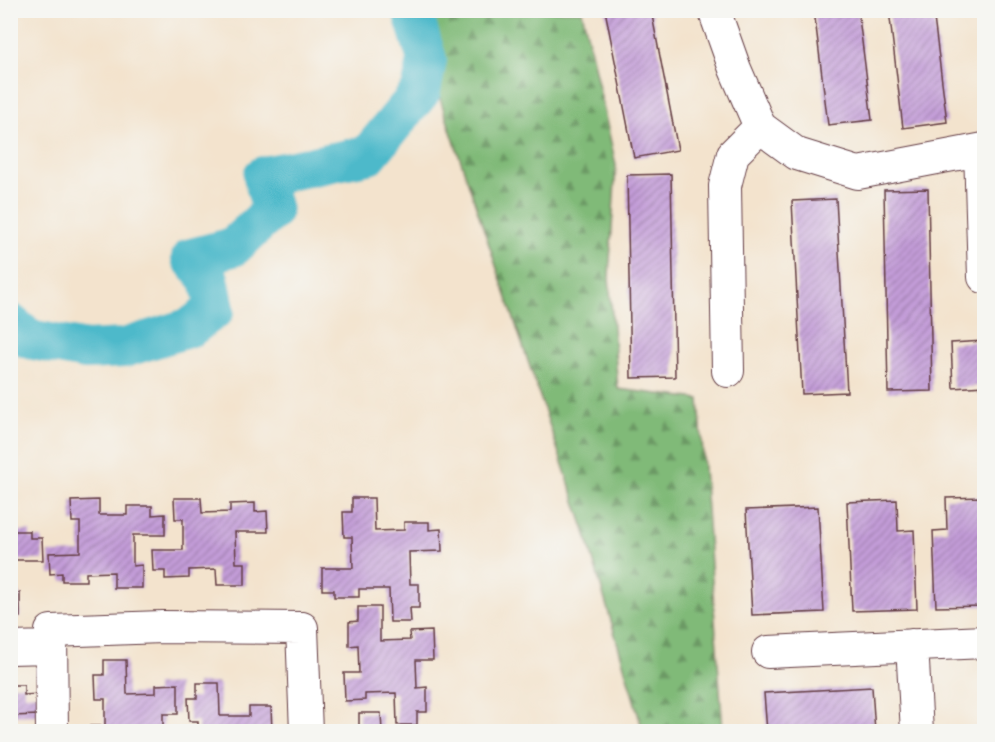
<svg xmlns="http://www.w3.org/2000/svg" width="995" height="742" viewBox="0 0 995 742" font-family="'IM FELL Great Primer',serif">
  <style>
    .forest { fill: url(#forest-firs); stroke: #656c52; stroke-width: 1.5 }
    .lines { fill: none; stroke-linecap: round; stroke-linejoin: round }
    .river { stroke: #4eb9ca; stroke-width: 40 }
    .building { fill: url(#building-hatch) }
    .minor-casing { stroke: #633c43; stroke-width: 34 }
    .minor { stroke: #fff; stroke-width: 32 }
  </style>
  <defs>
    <pattern id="forest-firs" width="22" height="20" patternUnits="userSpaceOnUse" patternTransform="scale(1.5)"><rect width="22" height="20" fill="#80ba78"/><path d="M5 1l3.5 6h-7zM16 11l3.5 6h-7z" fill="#6b9763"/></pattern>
    <pattern id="building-hatch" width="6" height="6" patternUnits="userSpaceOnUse" patternTransform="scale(1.5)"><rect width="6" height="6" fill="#c39cd8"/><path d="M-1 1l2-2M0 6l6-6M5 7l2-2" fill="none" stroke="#a07faf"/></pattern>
  </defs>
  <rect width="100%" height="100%" fill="#f6f6f2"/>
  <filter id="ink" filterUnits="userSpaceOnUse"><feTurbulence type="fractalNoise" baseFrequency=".0167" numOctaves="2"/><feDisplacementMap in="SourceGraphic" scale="12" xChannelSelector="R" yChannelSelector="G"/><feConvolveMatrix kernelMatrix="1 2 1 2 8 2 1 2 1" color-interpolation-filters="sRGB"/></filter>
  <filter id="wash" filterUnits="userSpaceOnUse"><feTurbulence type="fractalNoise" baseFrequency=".008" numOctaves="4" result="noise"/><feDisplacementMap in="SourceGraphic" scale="24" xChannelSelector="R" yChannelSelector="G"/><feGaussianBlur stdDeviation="1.35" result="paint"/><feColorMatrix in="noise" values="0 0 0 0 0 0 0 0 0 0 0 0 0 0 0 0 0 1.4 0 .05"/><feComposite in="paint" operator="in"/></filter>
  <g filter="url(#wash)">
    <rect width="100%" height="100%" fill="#f3e3cd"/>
    <path class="forest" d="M 431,11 L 582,11 L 616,165 L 609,277 L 618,389 L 699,399 L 723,731 L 643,731 L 584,528 L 427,60 Z"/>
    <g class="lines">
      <path class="river" d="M 10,323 L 29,339 L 86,350 L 124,348 L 191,327 L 215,309 L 209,279 L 191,258 L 233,247 L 272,211 L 263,176 L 368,155 L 421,91 L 427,60 L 412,10"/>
    </g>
    <g id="blocks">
      <path class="building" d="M 605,10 L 651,10 L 678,150 L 634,158 Z
        M 814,10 L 858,10 L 872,120 L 828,125 Z
        M 889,10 L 933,10 L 947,122 L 903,128 Z
        M 671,174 L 675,377 L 631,378 L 627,175 Z
        M 928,189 L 932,391 L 888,392 L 884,190 Z
        M 836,199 L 847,392 L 802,394 L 792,201 Z
        M 984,341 L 984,386 L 953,388 L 951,343 Z
        M 984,497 L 984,606 L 936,607 L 933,531 L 947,530 L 946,498 Z
        M 174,498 L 201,498 L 202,513 L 230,512 L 230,504 L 255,503 L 255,512 L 267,511 L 268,532 L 235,532 L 236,563 L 245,563 L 245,585 L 217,585 L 216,569 L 189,570 L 189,578 L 165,579 L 165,571 L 153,571 L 152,550 L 183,550 L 183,519 L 175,519 Z
        M 352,498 L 374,498 L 375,531 L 404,530 L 404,522 L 429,522 L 429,530 L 441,529 L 442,551 L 409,552 L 410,584 L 419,584 L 419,608 L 410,608 L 411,622 L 390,622 L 389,589 L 359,589 L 359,597 L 334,597 L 334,590 L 322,590 L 322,568 L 353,568 L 352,537 L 344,537 L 343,512 L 352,512 Z
        M 99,500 L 99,515 L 127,515 L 127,506 L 152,506 L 152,515 L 165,514 L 165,535 L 133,535 L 133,566 L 142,565 L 142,588 L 114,588 L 114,572 L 86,573 L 86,581 L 62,581 L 62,573 L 50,574 L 49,553 L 80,552 L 80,522 L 72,522 L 71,501 Z
        M 897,500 L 898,531 L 914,530 L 917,609 L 852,611 L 847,502 Z
        M 818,507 L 824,612 L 752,615 L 746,510 Z
        M 10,531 L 30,531 L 30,538 L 42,538 L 43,560 L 10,560 Z
        M 10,593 L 20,593 L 20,617 L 10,617 Z
        M 358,607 L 380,607 L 380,641 L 410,640 L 409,632 L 432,631 L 433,660 L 416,660 L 417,688 L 427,687 L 427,712 L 417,712 L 417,725 L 397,725 L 396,693 L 365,694 L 365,700 L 345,701 L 344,673 L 359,673 L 358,645 L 349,646 L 349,622 L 358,621 Z
        M 104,660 L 126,660 L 127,694 L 156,693 L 156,685 L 178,684 L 178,714 L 163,714 L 163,732 L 91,732 L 90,726 L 105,726 L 105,699 L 96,699 L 95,675 L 104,675 Z
        M 197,683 L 219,683 L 220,716 L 249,716 L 249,707 L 271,707 L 272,732 L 198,732 L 198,721 L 189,721 L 188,698 L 197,698 Z
        M 10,685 L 24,685 L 24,695 L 39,694 L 40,715 L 10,716 Z
        M 872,687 L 875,732 L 767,732 L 764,693 Z
        M 359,713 L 381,713 L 382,732 L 351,732 L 351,728 L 359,727 Z"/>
    </g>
  </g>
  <g filter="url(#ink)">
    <use href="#blocks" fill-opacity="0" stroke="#633c43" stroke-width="1.5"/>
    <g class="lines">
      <defs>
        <path id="minor" d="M 714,10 L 735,69 L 760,127 L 797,154 L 858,173 L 984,149
          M 980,150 L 984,277
          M 728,371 L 725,186 L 733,154 L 760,127
          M 912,645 L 917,732
          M 10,648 L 51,647
          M 768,652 L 984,642
          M 52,732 L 51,631 L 162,627 L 302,628 L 306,732"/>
      </defs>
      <use href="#minor" class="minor-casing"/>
      <use href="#minor" class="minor"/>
    </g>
  </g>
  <rect width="995" height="742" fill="none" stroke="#f6f6f2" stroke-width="36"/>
</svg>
